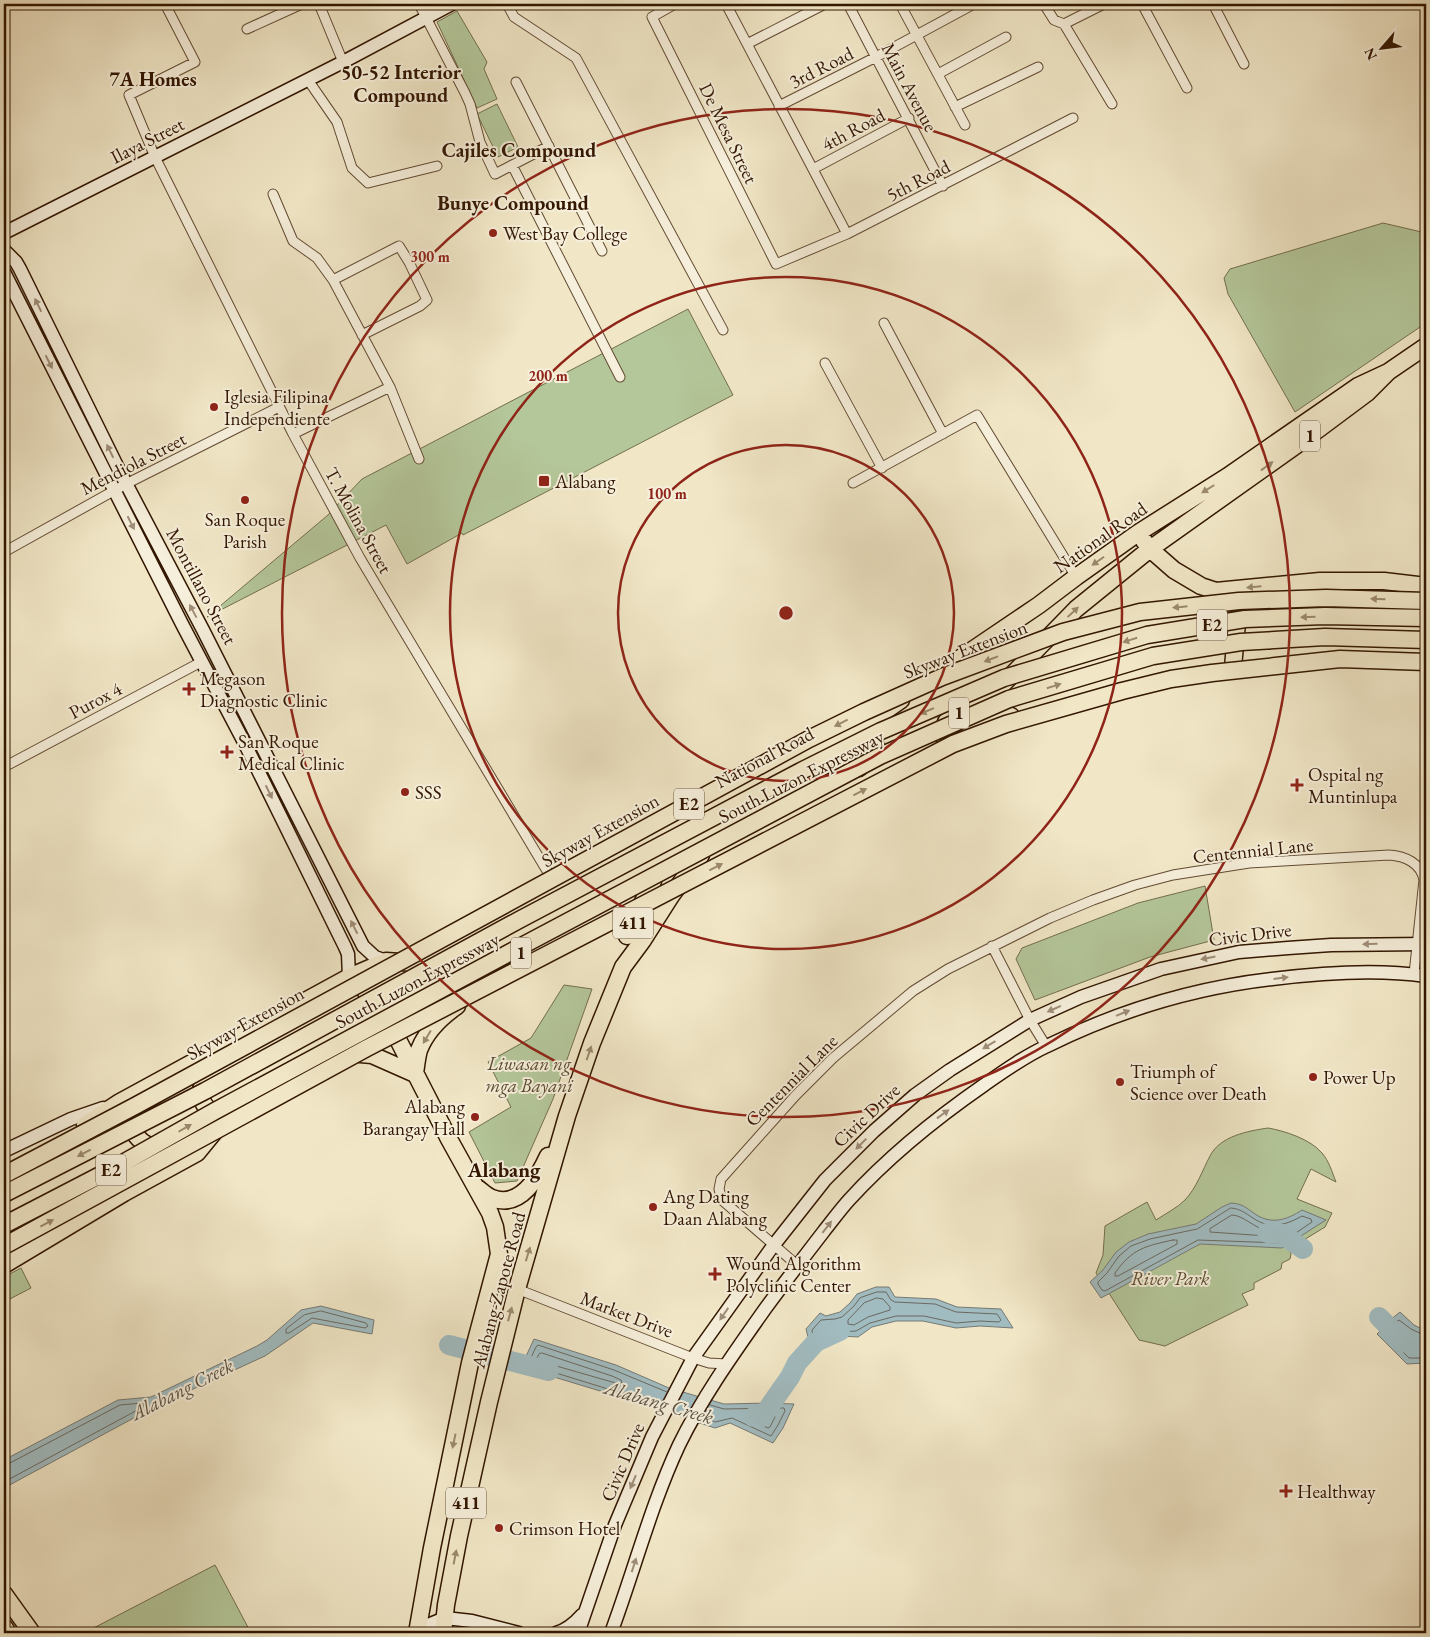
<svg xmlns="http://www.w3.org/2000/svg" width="1430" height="1637" viewBox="0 0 1430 1637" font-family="'EB Garamond',serif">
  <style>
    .green { fill: #b4c79a; stroke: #736e4d }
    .water { fill: #a1bcc1; stroke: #757a74 }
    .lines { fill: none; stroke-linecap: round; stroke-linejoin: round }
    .shore { stroke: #6a6960; stroke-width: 1 }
    .river { stroke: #a1bcc1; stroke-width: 20 }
    .street-casing { stroke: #624a32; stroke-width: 11 }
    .secondary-casing { stroke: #321600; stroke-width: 15 }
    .highway-casing { stroke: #321600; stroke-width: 19 }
    .street { stroke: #f6efdb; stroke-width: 9 }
    .secondary { stroke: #f6efdb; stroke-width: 12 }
    .highway { stroke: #f1e7c7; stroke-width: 16 }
    .highway-bridge-casing { stroke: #321600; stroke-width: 19; stroke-linecap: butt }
    .highway-bridge { stroke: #f1e7c7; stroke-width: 16 }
    .oneway { fill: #9e8d78 }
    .oneway2 { fill: #9b896d }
    .ring { fill: none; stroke: #8f2418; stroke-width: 2.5 }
    .poi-dot { fill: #8f2418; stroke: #f6efdb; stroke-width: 2 }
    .labels { text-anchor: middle; stroke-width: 4; stroke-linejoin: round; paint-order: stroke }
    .shield { fill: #f6efdb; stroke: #6d5742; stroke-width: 1 }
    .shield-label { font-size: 18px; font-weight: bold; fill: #321600 }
    .street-label { font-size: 19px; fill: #321600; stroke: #f6efdb }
    .poi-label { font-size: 19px; fill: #321600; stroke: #f6efdb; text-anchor: start }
    .park-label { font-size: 19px; font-style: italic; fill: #594b2e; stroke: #f6efdb }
    .neighbourhood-label { font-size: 20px; font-weight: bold; fill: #321600; stroke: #f6efdb }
    .water-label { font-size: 20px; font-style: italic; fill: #595044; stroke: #f6efdb }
    .quarter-label { font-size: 21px; font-weight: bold; fill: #321600; stroke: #f6efdb }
    .centre { fill: #8f2418; stroke: #f6efdb; stroke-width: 2.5 }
    .ring-label { font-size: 15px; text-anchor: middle; font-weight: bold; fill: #8f2418; stroke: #f6efdb; stroke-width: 4; stroke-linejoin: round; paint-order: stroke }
  </style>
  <rect width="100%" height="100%" fill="#f1e7c7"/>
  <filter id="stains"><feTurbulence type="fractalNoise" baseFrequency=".004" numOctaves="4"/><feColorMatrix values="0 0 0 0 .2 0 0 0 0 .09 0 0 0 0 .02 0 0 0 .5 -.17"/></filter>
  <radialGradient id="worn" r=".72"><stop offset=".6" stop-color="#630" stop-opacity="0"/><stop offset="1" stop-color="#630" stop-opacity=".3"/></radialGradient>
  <path class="green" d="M 457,11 L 487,62 L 484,69 L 497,99 L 477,108 L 437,22 Z
    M 497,104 L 518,147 L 498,157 L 477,114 Z
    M 1383,223 L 1426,233 L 1426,323 L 1295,412 L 1228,294 L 1224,278 L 1230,269 Z
    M 688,309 L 733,395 L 463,535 L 462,533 L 407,564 L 386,525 L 207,617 L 328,515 L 362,479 Z
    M 1205,886 L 1214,940 L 1150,957 L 1035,1000 L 1016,959 L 1022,948 L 1138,903 Z
    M 564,985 L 592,989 L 553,1099 L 517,1181 L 495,1183 L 469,1132 L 511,1107 L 488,1062 L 531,1038 Z
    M 1268,1128 C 1285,1131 1310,1139 1322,1153 C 1329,1161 1332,1172 1336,1182 L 1311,1169 L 1297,1199 L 1332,1213 L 1325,1227 L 1289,1249 L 1291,1254 L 1290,1259 L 1282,1263 L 1281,1269 L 1254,1283 L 1254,1289 L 1242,1294 L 1248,1305 L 1165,1346 L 1139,1340 L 1096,1273 L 1103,1255 L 1105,1226 L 1147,1202 L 1156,1220 C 1165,1214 1177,1208 1185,1200 C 1197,1187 1202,1171 1210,1156 C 1220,1136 1248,1131 1268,1128 Z
    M 21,1268 L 31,1288 L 4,1302 L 4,1277 Z
    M 215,1565 L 251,1633 L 84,1633 Z"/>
  <path class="water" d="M 1231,1203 C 1243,1204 1245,1207 1255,1214 C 1271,1225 1287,1220 1302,1210 L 1326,1220 L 1282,1248 L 1200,1244 L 1101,1298 L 1090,1282 L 1103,1270 L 1116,1252 L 1129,1242 L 1148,1234 L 1196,1224 L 1222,1207 Z
    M 876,1287 L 889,1287 L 895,1297 L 936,1299 L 957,1307 L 1001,1309 L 1013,1328 L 980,1326 L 956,1328 L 923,1321 L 896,1321 L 872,1327 L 858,1337 L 840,1336 L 824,1345 L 807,1341 L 808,1337 L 806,1329 L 820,1313 L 826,1316 L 840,1312 L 850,1303 L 857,1294 Z
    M 321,1306 L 374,1320 L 372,1334 L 313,1323 L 265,1356 L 156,1406 L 4,1488 L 4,1460 L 118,1400 L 151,1397 L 257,1346 L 267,1340 L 301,1310 Z
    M 1400,1312 L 1414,1325 L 1426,1331 L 1426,1363 L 1407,1364 L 1377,1334 L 1380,1331 L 1379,1329 Z
    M 534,1339 L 616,1365 L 669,1388 L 724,1404 L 768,1403 L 794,1404 L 783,1428 L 773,1443 L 730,1423 L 715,1428 L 620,1397 L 521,1367 Z"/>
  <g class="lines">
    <path class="shore" d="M 1231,1208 C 1241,1209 1245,1213 1253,1218 C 1270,1230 1286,1225 1302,1216 L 1311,1219 L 1312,1222 L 1281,1243 L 1198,1240 L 1105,1291 L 1102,1290 L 1098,1284 L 1098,1282 L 1107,1273 L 1119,1256 L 1131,1246 L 1150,1239 L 1197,1229 Z
      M 1232,1215 C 1243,1215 1254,1228 1268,1231 L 1269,1235 L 1267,1236 L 1210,1232 L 1210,1229 Z
      M 1173,1240 L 1177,1240 L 1177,1244 L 1118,1276 L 1115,1276 L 1115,1273 C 1132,1249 1145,1246 1173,1240 Z
      M 877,1292 L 886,1292 L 891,1300 L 895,1302 L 935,1304 L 956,1312 L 997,1314 L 1001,1320 L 999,1322 L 980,1321 L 956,1323 L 924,1316 L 896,1316 L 870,1323 L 856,1331 L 838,1332 L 823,1340 L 813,1337 L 812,1330 L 821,1320 L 835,1319 L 842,1317 L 854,1306 L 860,1298 Z
      M 877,1298 L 883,1299 L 890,1307 L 890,1310 L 868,1317 L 854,1325 L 848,1324 L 848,1320 L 864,1303 Z
      M 321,1311 L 366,1323 L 368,1326 L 365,1328 L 312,1318 L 289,1333 L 286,1333 L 286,1329 L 304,1315 Z
      M 1426,1336 L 1411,1329 L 1399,1320 L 1386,1329 L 1384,1333 L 1409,1358 L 1426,1358
      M 1426,1342 L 1417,1340 L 1399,1328 L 1393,1332 L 1394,1335 L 1411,1352 L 1426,1352
      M 542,1353 L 612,1376 L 621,1380 L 622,1383 L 619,1384 L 539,1361 L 537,1358 L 539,1354 Z
      M 660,1405 L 530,1365 L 529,1362 L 536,1347 L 538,1345 L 614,1370 L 667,1392
      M 749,1414 L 773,1414 L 775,1417 L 770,1427 L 768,1428 L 747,1419 L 746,1416 Z
      M 702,1418 L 715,1422 L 732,1418 L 771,1436 L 778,1425 L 785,1411 L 784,1408 L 781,1408 L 724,1409 L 710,1405
      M 4,1464 L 8,1464 L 120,1405 L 142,1403 L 144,1404 L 143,1407 L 4,1482"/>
    <path class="river" d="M 1267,1233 L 1282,1234 L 1303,1249
      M 1379,1317 L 1403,1341 L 1411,1345 L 1426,1348
      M 449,1345 L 549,1371
      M 753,1417 L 762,1417 L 790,1377 L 797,1363 L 816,1342 L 840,1331"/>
    <defs>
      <path id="street" d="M 165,4 L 195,62 L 129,95 L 155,157 L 293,434 L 360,558 L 553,881
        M 319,4 L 343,62
        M 419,4 L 465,93 L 470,104 L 480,142 L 495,174 L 549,146
        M 507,4 L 514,17 L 576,58 L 723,330
        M 675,4 L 652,17 L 776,264 L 847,234 L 1073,118
        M 726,4 L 847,234
        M 848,4 L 943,186
        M 900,4 L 965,125
        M 1044,4 L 1054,20 L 1064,24
        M 1104,4 L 1064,24 L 1112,104
        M 1142,4 L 1187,88
        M 1213,4 L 1244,64
        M 247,29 L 302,4
        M 747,44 L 825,4
        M 938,74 L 1006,37
        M 308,80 L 337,122 L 352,168 L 368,183 L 437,166
        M 516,82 L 602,251
        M 779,106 L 876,57 L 974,4
        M 955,107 L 1038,67
        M 512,165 L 620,377
        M 813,169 L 909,118
        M 273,194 L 293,241 L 317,258 L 333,280 L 390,387 L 419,459
        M 333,280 L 399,246 L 409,262 L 427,300 L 420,306 L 362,335
        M 884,323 L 943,434
        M 825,363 L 882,468
        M 293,434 L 390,387
        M 853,483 L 977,415 L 1076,577
        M 4,552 L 126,484 L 279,407
        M 4,767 L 201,662
        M 992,946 L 1030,1020 L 1046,1046
        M 797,1265 L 722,1200 L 719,1189 L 721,1179 L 796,1095 L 833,1058 L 913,991 L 948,969 L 1050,918 L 1093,900 L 1135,885 L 1173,875 L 1249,863 L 1389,855 C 1405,856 1421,863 1424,880 L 1414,974
        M 517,1289 L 693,1358 L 709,1363 L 726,1364"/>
      <path id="secondary" d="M 4,233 L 343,62 L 452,4
        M 4,250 L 16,262 L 20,269 L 120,472 L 203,630 L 363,946 L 375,957 L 386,961
        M 4,272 L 182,624 L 245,744 L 345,947 L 348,954 L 349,977
        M 4,1151 L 71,1119 L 103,1108
        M 418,1629 L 445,1618 L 472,1621 L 519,1633
        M 556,1633 C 567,1630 575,1623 582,1615
        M 578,1633 L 615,1525 L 652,1437 L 693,1358 L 773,1246 L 825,1180 L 874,1131 L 915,1095 L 950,1070 L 1030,1020 L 1081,997 L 1161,969 L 1239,952 L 1288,948 L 1331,945 L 1426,944
        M 611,1633 C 634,1571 651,1505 679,1445 C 703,1396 734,1353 765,1309 C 784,1283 804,1257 824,1231 C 832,1221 840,1210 849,1200 C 889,1156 935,1119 984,1085 C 1004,1071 1025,1056 1047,1046 C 1118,1011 1194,988 1272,979 C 1319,973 1379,969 1426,976"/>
      <path id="highway" d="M 1144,541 L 1150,549 L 1174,570 L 1201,586 L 1216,591 L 1226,597 L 1237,623 L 1233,667
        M 1216,591 L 1320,581 L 1384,581 L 1426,586
        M 931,678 L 1039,605 L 1076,577 L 1138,533 L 1228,476 L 1358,386 L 1388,372 L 1426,346
        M 946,722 L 1004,683 L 1076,609 L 1150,549 L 1312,434 L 1367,393 L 1388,372
        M 943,736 L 962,728 L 1011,716
        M 859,768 L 870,757 L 875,744 L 872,737 L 861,728
        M 638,912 L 653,881
        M 615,921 L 625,915 L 629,916 L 630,921 L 627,936
        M 390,1024 L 449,1139 L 490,1213 L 495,1227 L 499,1254 L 470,1363 L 432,1548 L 417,1633
        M 349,1053 L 372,1055 L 415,1074
        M 415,1074 C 416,1066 417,1057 419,1050 C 426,1032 441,1017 457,1006
        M 120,1102 C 129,1124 135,1147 162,1149
        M 226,1111 L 216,1113 C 202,1108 198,1096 203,1083 L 211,1075 L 352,1002
        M 85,1125 L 120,1102 L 349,977 L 386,961 L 415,963 L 453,945 L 861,728 L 901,700
        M 476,1187 C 481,1190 486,1196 492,1198 C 520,1209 538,1178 548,1156
        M 4,1265 L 124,1193 L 197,1153 L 233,1109 L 250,1100
        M 4,1594 L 32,1633
        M 4,1627 L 8,1633
        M 443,1633 L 446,1605 L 459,1536 L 489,1402 L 517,1289 L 567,1116 L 592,1043 L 623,967 L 643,940 L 671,896 L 701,855"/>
    </defs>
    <use href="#street" class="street-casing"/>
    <use href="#secondary" class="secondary-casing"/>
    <use href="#highway" class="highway-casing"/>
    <use href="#street" class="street"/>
    <use href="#secondary" class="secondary"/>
    <use href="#highway" class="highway"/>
    <defs>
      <path id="highway-bridge" d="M 4,1175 L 135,1106 L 809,739 L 864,712 L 942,677 L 1063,632 L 1140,612 L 1239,601 L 1326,598 L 1426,601
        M 4,1194 L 205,1091 L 519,920 L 801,771 L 881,731 L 1004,678 L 1147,635 L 1245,619 L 1325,616 L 1426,618
        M 4,1225 L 114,1168 L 215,1111 L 531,941 L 880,756 L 1009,699 L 1153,656 L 1241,642 L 1325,637 L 1426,640
        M 4,1246 L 367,1048 L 953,744 L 1006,724 L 1122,691 L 1171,679 L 1212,673 L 1340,659 L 1426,662"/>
    </defs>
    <use href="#highway-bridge" class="highway-bridge-casing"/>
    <use href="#highway-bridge" class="highway-bridge"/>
  </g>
  <defs><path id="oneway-solid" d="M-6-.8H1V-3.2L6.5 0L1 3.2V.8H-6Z" transform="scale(1.25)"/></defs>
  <g class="oneway">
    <use href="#oneway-solid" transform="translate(38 305) rotate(-116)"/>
    <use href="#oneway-solid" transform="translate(49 362) rotate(63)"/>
    <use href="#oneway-solid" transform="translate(110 451) rotate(-116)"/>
    <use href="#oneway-solid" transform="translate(131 523) rotate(63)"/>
    <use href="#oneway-solid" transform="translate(193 611) rotate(-118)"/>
    <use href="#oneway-solid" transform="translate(269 792) rotate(64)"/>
    <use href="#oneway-solid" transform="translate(354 927) rotate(-117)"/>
    <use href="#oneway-solid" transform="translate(1370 944) rotate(179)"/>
    <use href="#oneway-solid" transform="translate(1208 958) rotate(169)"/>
    <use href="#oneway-solid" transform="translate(1281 978) rotate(-7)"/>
    <use href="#oneway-solid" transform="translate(1054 1009) rotate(156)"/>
    <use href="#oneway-solid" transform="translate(1123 1013) rotate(-22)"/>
    <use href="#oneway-solid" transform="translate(989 1045) rotate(149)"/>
    <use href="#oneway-solid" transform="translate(943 1114) rotate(-36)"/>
    <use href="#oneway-solid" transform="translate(861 1144) rotate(135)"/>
    <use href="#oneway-solid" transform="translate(827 1227) rotate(-52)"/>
    <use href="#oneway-solid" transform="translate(724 1314) rotate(125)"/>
    <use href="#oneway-solid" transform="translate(633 1482) rotate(113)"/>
    <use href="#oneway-solid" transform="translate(634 1565) rotate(-72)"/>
  </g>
  <g class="oneway2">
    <use href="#oneway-solid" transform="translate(1267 466) rotate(-36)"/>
    <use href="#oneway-solid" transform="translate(1208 489) rotate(148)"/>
    <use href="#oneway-solid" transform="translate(1098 561) rotate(145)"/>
    <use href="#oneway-solid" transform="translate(1254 587) rotate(175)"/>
    <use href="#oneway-solid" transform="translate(1378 599) rotate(-178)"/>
    <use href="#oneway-solid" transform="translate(1180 607) rotate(174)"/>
    <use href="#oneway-solid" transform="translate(1073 612) rotate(-43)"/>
    <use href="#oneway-solid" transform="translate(1308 617) rotate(178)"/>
    <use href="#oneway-solid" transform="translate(1130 640) rotate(163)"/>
    <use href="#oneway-solid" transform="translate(991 659) rotate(159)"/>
    <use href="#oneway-solid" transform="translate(1054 686) rotate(-17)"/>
    <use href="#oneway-solid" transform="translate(927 711) rotate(157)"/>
    <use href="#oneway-solid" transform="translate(841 723) rotate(153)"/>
    <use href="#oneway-solid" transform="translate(860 792) rotate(-27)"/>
    <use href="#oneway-solid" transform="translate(716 867) rotate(-27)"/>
    <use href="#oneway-solid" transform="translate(427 1037) rotate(121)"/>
    <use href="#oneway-solid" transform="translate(589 1053) rotate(-71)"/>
    <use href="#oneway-solid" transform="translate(185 1128) rotate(-30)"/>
    <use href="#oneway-solid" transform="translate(84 1153) rotate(153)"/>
    <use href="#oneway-solid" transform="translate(47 1223) rotate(-28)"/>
    <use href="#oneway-solid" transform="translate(528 1254) rotate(-73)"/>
    <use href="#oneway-solid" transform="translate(510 1314) rotate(-75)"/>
    <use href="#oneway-solid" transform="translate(454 1441) rotate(102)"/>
    <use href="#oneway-solid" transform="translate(455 1557) rotate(-79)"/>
  </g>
  <g class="ring">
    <circle cx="786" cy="613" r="168"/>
    <circle cx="786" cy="613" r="336"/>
    <circle cx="786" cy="613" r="504"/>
  </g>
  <g class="poi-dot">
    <circle cx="493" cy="233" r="5"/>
    <circle cx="214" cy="407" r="5"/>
    <rect x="538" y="475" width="12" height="12" rx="2.5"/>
    <circle cx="245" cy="500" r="5"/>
    <path d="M186.5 681.5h5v5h5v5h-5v5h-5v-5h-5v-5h5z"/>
    <path d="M224.5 744.5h5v5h5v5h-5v5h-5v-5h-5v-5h5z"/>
    <path d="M1294.5 777.5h5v5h5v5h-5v5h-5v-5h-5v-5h5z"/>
    <circle cx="405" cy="792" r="5"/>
    <circle cx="1313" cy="1077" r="5"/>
    <circle cx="1120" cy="1082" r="5"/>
    <circle cx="475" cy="1117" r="5"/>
    <circle cx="653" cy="1207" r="5"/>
    <path d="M712.5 1266.5h5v5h5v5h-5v5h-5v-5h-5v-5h5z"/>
    <path d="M1283.5 1483.5h5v5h5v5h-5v5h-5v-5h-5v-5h5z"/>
    <circle cx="499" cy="1528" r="5"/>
  </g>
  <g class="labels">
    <g class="shield">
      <rect x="1300" y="420.5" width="20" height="31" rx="4"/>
      <rect x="1197" y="609.5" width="30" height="31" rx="4"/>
      <rect x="949" y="697.5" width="20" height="31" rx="4"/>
      <rect x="674" y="788.5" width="30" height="31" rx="4"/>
      <rect x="613" y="907.5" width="40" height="31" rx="4"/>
      <rect x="511" y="937.5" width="20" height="31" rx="4"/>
      <rect x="96" y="1154.5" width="30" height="31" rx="4"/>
      <rect x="446" y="1487.5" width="40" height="31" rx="4"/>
    </g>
    <g class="shield-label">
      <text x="1310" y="442">1</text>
      <text x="1212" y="631">E2</text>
      <text x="959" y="719">1</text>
      <text x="689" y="810">E2</text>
      <text x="633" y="929">411</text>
      <text x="521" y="959">1</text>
      <text x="111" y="1176">E2</text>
      <text x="466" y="1509">411</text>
    </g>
    <g class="street-label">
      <text transform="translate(821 67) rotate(-27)" y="7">3rd Road</text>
      <text transform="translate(910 87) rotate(62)" y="7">Main Avenue</text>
      <text transform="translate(853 129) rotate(-28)" y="7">4th Road</text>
      <text transform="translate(729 133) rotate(64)" y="7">De Mesa Street</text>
      <text transform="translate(147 140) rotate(-27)" y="7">Ilaya Street</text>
      <text transform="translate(918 180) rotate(-27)" y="7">5th Road</text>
      <text transform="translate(133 463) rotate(-27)" y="7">Mendiola Street</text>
      <text transform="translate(359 520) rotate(61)" y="7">T. Molina Street</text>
      <text transform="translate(1100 537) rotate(-35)" y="7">National Road</text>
      <text transform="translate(202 586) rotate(62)" y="7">Montillano Street</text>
      <text transform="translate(965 649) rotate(-21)" y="7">Skyway Extension</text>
      <text transform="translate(95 700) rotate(-28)" y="7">Purox 4</text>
      <text transform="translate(764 757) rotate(-28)" y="7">National Road</text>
      <text transform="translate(801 776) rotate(-27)" y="7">South Luzon Expressway</text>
      <text transform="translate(600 830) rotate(-29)" y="7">Skyway Extension</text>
      <text transform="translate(1253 850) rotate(-6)" y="7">Centennial Lane</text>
      <text transform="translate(1250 934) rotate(-7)" y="7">Civic Drive</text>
      <text transform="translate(417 980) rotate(-28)" y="7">South Luzon Expressway</text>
      <text transform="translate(245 1023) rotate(-29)" y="7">Skyway Extension</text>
      <text transform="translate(791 1080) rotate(-45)" y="7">Centennial Lane</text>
      <text transform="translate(866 1115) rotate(-43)" y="7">Civic Drive</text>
      <text transform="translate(498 1290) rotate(-75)" y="7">Alabang-Zapote Road</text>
      <text transform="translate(627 1314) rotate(21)" y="7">Market Drive</text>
      <text transform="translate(622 1462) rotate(-67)" y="7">Civic Drive</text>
    </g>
    <g class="poi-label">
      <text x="503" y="240">West Bay College</text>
      <text x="224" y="403">Iglesia Filipina<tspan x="224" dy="22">Independiente</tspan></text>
      <text x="555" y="488">Alabang</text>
      <text x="245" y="526" text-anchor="middle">San Roque<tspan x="245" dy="22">Parish</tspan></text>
      <text x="200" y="685">Megason<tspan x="200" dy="22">Diagnostic Clinic</tspan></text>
      <text x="238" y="748">San Roque<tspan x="238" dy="22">Medical Clinic</tspan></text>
      <text x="1308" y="781">Ospital ng<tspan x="1308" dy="22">Muntinlupa</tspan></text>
      <text x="415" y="799">SSS</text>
      <text x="1130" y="1078">Triumph of<tspan x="1130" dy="22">Science over Death</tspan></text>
      <text x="1323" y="1084">Power Up</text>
      <text x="465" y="1113" text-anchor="end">Alabang<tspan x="465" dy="22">Barangay Hall</tspan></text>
      <text x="663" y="1203">Ang Dating<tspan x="663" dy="22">Daan Alabang</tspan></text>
      <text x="726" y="1270">Wound Algorithm<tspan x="726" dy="22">Polyclinic Center</tspan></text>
      <text x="1297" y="1498">Healthway</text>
      <text x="509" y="1535">Crimson Hotel</text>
    </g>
    <g class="park-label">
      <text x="529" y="1070">Liwasan ng<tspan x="529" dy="22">mga Bayani</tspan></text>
      <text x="1170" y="1285">River Park</text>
    </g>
    <g class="neighbourhood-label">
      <text x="401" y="79">50-52 Interior<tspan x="401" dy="23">Compound</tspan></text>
      <text x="153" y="86">7A Homes</text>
      <text x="519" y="157">Cajiles Compound</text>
      <text x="513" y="210">Bunye Compound</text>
    </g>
    <g class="water-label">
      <text transform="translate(182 1389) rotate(-27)" y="7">Alabang Creek</text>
      <text transform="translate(659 1402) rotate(16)" y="7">Alabang Creek</text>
    </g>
    <g class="quarter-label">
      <text x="504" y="1177">Alabang</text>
    </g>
  </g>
  <circle cx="786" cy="613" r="8" class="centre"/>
  <g class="ring-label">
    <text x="430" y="262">300 m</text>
    <text x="548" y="381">200 m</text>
    <text x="667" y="499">100 m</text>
  </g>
  <rect width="1430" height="1637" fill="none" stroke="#f1e7c7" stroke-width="20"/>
  <rect x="5" y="5" width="1420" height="1627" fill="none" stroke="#321600" stroke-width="2.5"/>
  <rect x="10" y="10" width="1410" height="1617" fill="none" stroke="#321600"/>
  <g transform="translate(1382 48) rotate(242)" stroke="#f6efdb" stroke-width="4" paint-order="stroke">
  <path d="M0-4L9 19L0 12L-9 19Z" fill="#321600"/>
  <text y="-8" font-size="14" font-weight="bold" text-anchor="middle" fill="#321600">N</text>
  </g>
  <rect width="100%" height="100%" filter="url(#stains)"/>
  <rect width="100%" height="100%" fill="url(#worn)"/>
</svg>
